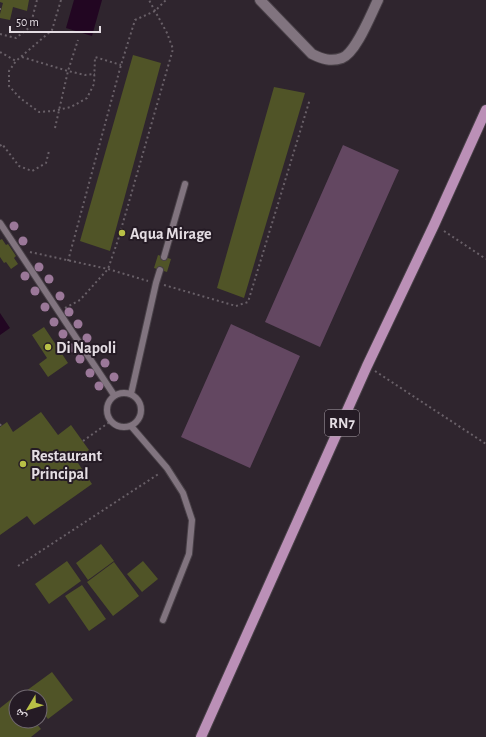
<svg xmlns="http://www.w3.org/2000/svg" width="486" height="737" viewBox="0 0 486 737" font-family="'Alegreya Sans','Noto Naskh Arabic',sans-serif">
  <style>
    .green { fill: #634761 }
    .water { fill: #220622 }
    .building { fill: #505427 }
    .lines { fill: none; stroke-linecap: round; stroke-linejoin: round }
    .lane-casing { stroke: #484047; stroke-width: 8 }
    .street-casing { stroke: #484047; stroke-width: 12 }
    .primary-casing { stroke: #484047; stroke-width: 12 }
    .path { stroke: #696068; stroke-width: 2; stroke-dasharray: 2 3; stroke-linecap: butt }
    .lane { stroke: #81747f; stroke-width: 6 }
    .street { stroke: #81747f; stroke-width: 10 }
    .primary { stroke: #bb90b7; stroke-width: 10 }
    .tree { fill: #9b7899 }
    .poi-dot { fill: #b9c046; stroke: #251b25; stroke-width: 1.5 }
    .labels { text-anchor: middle; stroke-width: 4; stroke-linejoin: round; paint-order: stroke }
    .shield { fill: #251b25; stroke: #aba3aa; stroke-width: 1 }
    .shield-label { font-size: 15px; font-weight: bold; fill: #e4dde3 }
    .poi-label { font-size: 16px; font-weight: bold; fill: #e4dde3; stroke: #251b25; text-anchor: start }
  </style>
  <rect width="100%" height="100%" fill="#2f252e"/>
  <path class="green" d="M 343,145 L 399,170 L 320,347 L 265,322 Z
    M 231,324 L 300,356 L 250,468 L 181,437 Z"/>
  <path class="water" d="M 74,0 L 102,0 L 92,36 L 66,28 Z
    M 0,313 L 10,328 L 0,335 Z"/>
  <path class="building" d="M 0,0 L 29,0 L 27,11 L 13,7 L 10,20 L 0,18 L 0,14 L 3,3 L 0,2 Z
    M 133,55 L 161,63 L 110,251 L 80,241 Z
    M 274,87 L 305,93 L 244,298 L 217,288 Z
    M 2,239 L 6,245 L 8,244 L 16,256 L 14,258 L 18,264 L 11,269 L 6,262 L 4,263 L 0,257 L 0,240 Z
    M 158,255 L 171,259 L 167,272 L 154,268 Z
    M 44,327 L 68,363 L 48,377 L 39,364 L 47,358 L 32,335 Z
    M 41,412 L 58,435 L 71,425 L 89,450 L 76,460 L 92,484 L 34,525 L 27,516 L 0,535 L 0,427 L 7,422 L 13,432 Z
    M 101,544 L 114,561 L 88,580 L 76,563 Z
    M 67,561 L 81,581 L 49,604 L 35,584 Z
    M 143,561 L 158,579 L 142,592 L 127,574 Z
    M 114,562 L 139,596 L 113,616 L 87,582 Z
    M 82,585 L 106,619 L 89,631 L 65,596 Z
    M 52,672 L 73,700 L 48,719 L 40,709 L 40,697 L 31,697 L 26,691 Z
    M 14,697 L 16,699 L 16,721 L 34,721 L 41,729 L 31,737 L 0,737 L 0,708 Z"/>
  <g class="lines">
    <defs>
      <path id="lane" d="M 0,223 L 114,395
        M 164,257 L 185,184
        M107 410a17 17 0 1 1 34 0a17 17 0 1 1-34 0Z
        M 131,394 L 156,283 L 160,270
        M 131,426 L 167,468 L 183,493 L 192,520 L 189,554 L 163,620"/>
      <path id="street" d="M 260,0 L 312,54 C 322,59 331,62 342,58 C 356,53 371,14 378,0"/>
      <path id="primary" d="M 201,737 L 367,366 L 434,225 L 486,110"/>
    </defs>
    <use href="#lane" class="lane-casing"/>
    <use href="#street" class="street-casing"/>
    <use href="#primary" class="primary-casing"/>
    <path class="path" d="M 61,0 L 52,30 L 16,61 L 9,71 L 9,86 L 20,98 L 39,112 L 53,111 L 71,107 L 87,98 L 94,84 L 95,57 L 121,65
      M 0,9 L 1,9
      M 0,34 L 16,38 L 30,27 L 37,0
      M 0,52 L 16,61
      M 22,57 L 68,71 L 85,75 L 95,74
      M 55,128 L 68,71 L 78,40
      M 0,146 L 2,144 L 19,166 L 32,171 L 46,163 L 49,151
      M 444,231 L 486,259
      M 30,252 L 108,269 L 148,281
      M 68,261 L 121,65 L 135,20 L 155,11 L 166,0
      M 164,285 L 236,306 L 248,302 L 310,99
      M 65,308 L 80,300 L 108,269 L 118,240 L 173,49 L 167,33 L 149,0
      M 375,371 L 486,444
      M 0,424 L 1,426
      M 83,441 L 111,421
      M 18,566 L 160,473"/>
    <use href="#lane" class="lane"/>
    <use href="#street" class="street"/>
    <use href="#primary" class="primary"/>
  </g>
  <g class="tree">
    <circle cx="14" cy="226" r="4.5"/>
    <circle cx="23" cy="241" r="4.5"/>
    <circle cx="39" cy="267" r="4.5"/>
    <circle cx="25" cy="276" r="4.5"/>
    <circle cx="49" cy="279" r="4.5"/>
    <circle cx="35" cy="291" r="4.5"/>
    <circle cx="60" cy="296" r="4.5"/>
    <circle cx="45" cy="307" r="4.5"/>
    <circle cx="69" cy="312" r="4.5"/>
    <circle cx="54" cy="322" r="4.5"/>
    <circle cx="78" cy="324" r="4.5"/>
    <circle cx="63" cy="334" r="4.5"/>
    <circle cx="87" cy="338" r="4.5"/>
    <circle cx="72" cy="348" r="4.5"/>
    <circle cx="95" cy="349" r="4.5"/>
    <circle cx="80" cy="359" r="4.5"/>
    <circle cx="105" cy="363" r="4.5"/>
    <circle cx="90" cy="373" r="4.5"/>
    <circle cx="114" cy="377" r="4.5"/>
    <circle cx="99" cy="386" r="4.5"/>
  </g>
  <g class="poi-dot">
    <circle cx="122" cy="233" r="4"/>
    <circle cx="48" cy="347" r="4"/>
    <circle cx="23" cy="464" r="4"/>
  </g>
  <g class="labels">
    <rect class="shield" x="325" y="410" width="34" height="26" rx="3"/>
    <g class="shield-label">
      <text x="342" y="428">RN7</text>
    </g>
    <g class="poi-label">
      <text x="130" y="239">Aqua Mirage</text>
      <text x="56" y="353">Di Napoli</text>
      <text x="31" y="461">Restaurant<tspan x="31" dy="18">Principal</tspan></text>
    </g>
  </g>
  <g transform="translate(28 709) rotate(232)"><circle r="19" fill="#251b25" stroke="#716971"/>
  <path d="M0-3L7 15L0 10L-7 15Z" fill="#b9c046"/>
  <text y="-6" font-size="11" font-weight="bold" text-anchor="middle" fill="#e4dde3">ش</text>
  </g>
  <path d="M10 26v6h90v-6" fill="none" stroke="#e4dde3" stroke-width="2"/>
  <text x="16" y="26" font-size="12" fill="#e4dde3" stroke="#251b25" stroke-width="3" paint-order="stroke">50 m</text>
</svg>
